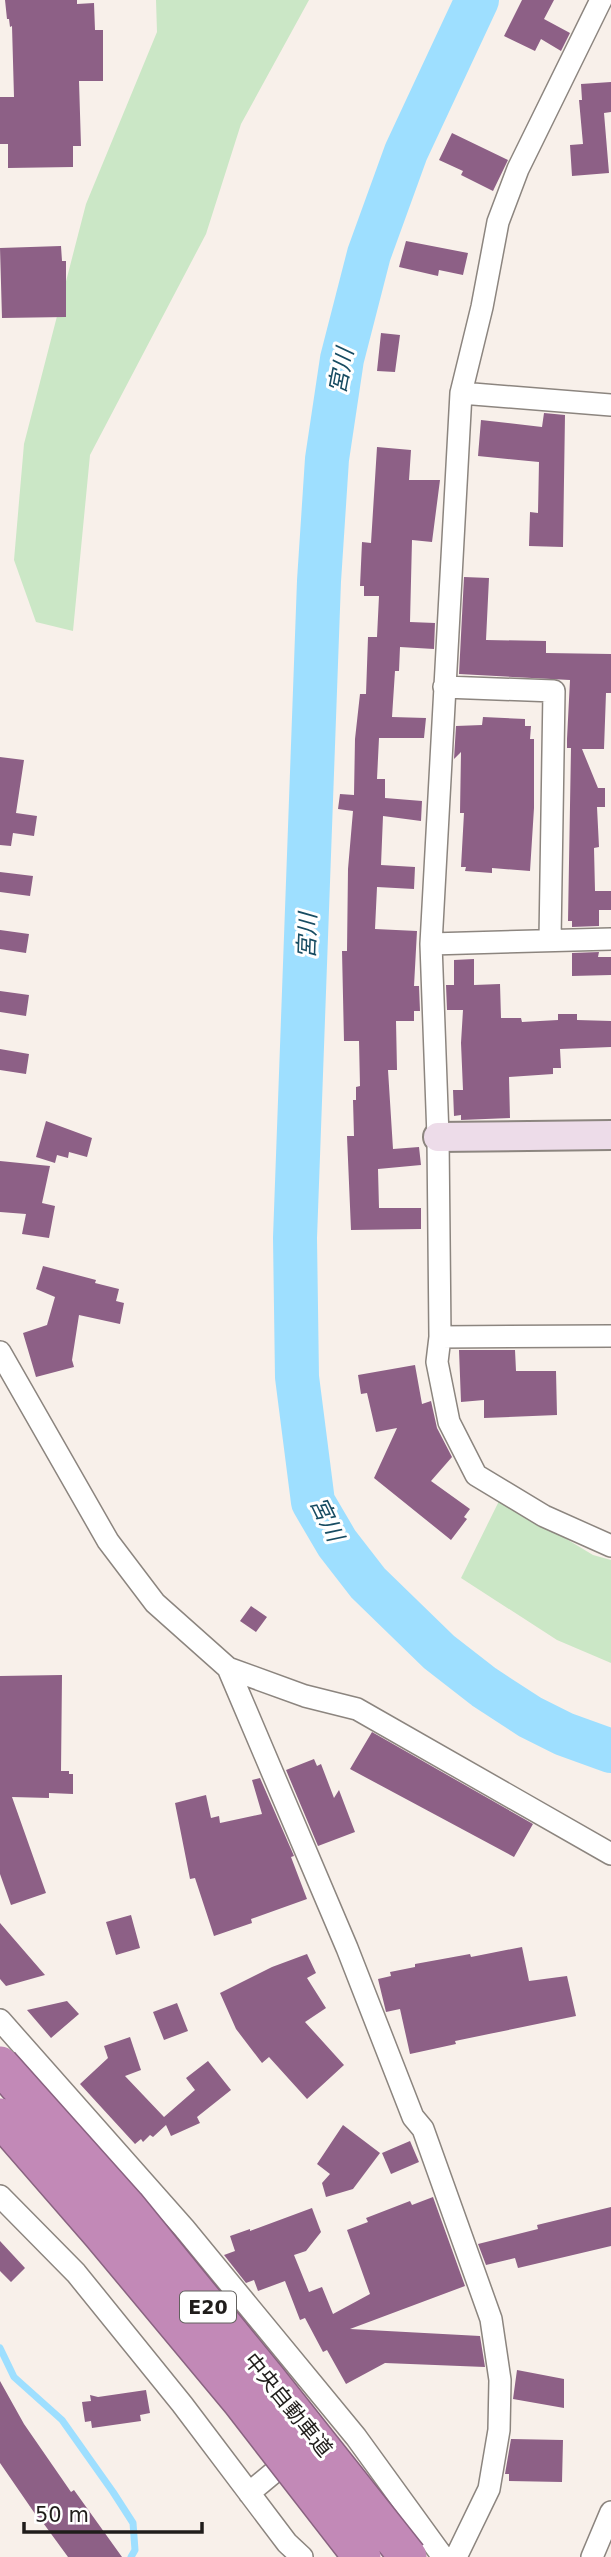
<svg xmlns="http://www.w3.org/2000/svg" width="611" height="2557" viewBox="0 0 611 2557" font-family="'DejaVu Sans','Noto Sans JP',sans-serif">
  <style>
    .green { fill: #cbe7c6 }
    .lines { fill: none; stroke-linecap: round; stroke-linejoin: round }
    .stream { stroke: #9edfff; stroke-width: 7 }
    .river { stroke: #9edfff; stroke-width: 44 }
    .building { fill: #8d6086 }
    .street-casing { stroke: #8c857f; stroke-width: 24 }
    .secondary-casing { stroke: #8c857f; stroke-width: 32 }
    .street { stroke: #fff; stroke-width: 21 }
    .secondary { stroke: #eddce9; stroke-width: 28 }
    .highway-bridge-casing { stroke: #896380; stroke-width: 40; stroke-linecap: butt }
    .highway-bridge { stroke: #c289b7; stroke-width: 37 }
    .labels { text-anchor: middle; stroke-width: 6; stroke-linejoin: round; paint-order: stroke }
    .shield { fill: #fff; stroke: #63615f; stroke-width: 2 }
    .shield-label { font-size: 19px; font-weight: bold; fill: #201d1b }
    .street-label { font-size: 21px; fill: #201d1b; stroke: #fff }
    .water-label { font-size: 23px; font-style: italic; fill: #174c62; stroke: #fff }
  </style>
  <rect width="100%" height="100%" fill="#f8f0ea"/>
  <path class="green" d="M 156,0 L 309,0 L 241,124 L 206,234 L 90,455 L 73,631 L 36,622 L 14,560 L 24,444 L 86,204 L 157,32 Z
    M 500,1499 L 593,1555 L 611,1560 L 611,1663 L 557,1640 L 461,1578 Z"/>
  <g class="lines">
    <path class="stream" d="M 0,2348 L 14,2377 L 62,2420 L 113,2492 L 133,2523 L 135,2550 L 131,2557"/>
    <path class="river" d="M 477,0 L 406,152 L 369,254 L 342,359 L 327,459 L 319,581 L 295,1238 L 297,1377 L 313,1502 L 337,1543 L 368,1583 L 439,1652 L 484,1687 L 530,1717 L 564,1734 L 611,1751"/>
  </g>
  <path class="building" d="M 5,0 L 77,0 L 77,4 L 94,3 L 95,30 L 103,30 L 103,81 L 79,81 L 81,146 L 73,146 L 73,167 L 8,168 L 8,144 L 0,144 L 0,97 L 14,97 L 12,26 L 10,27 L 9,19 L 7,19 Z
    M 522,0 L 554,0 L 544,19 L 570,33 L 561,51 L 541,39 L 535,51 L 504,36 Z
    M 611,82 L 611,112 L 604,113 L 609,173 L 572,176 L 570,145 L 583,144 L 579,100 L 582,100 L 581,84 Z
    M 452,133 L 508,160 L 493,191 L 461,175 L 463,171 L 439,160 Z
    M 406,241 L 468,253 L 463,275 L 439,270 L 438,276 L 399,267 Z
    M 61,246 L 62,261 L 66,261 L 66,317 L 2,318 L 0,248 Z
    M 381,333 L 400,335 L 395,372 L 377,371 Z
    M 544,413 L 565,415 L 563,547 L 529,546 L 530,512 L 538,513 L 539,462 L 478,456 L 481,420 L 542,427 Z
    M 377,447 L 411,450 L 409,480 L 440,480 L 432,542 L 412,540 L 410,622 L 435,623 L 434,649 L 400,647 L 399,671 L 395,671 L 392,717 L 426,718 L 424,738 L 379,738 L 377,779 L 385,779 L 385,798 L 422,801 L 421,821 L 383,816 L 381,865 L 415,867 L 414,889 L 377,887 L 375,929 L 417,931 L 414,986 L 419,986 L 420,1011 L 414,1011 L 414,1021 L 396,1021 L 397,1070 L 388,1070 L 393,1149 L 419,1147 L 421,1165 L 378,1169 L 379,1208 L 421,1208 L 421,1229 L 351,1230 L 347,1136 L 354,1136 L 353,1100 L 356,1100 L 356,1087 L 360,1086 L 359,1041 L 344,1041 L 342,951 L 347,951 L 348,869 L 353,811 L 338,809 L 340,794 L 354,795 L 355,739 L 360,694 L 366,694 L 368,637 L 377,637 L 379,596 L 364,596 L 364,586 L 360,586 L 362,542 L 371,543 Z
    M 464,577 L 489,578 L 486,640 L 546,641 L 546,653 L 611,654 L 611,693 L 606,693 L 604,749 L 582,749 L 598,788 L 605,788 L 605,807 L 597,807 L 599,847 L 594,848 L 595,891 L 611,891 L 611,910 L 599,910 L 599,926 L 572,927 L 572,921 L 568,921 L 571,748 L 567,748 L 567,739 L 570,680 L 459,674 Z
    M 483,717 L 525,719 L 525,726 L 531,726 L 530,739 L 534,739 L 534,808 L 530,871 L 492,868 L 492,873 L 465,871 L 466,867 L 461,867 L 464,813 L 460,813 L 461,752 L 454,759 L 456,726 L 482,725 Z
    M 0,757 L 24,760 L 16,813 L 37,816 L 34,836 L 13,833 L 11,846 L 0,845 Z
    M 0,872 L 33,876 L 30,896 L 0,892 Z
    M 0,930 L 29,934 L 26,953 L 0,949 Z
    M 599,952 L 598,957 L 611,957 L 611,975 L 572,976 L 572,953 Z
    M 474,959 L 474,985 L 500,984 L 501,1018 L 521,1018 L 522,1022 L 558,1020 L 558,1014 L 577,1014 L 577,1020 L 611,1021 L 611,1047 L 560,1049 L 561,1068 L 553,1068 L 553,1074 L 509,1077 L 510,1118 L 461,1120 L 461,1115 L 454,1116 L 453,1090 L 463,1090 L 461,1043 L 463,1010 L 447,1010 L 446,985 L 454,985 L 454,960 Z
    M 0,991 L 29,995 L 26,1016 L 0,1012 Z
    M 0,1049 L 29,1054 L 26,1074 L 0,1070 Z
    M 46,1121 L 92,1138 L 87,1157 L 69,1152 L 68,1158 L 57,1155 L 55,1163 L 36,1157 Z
    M 0,1161 L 50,1166 L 42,1203 L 55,1206 L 49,1238 L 22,1234 L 26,1214 L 0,1212 Z
    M 43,1266 L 96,1280 L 95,1283 L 119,1289 L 116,1301 L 124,1303 L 120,1324 L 79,1315 L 72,1360 L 74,1367 L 36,1377 L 23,1333 L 47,1325 L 55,1297 L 36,1289 Z
    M 459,1350 L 515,1350 L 516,1371 L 556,1371 L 557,1415 L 484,1418 L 484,1400 L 461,1402 Z
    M 415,1365 L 422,1404 L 431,1401 L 437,1428 L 452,1457 L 431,1481 L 470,1509 L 464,1517 L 467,1519 L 451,1540 L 374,1478 L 397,1428 L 376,1432 L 367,1393 L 361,1394 L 358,1375 Z
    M 251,1606 L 267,1617 L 256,1632 L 240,1621 Z
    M 62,1675 L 61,1771 L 69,1771 L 69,1774 L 73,1774 L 73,1794 L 49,1793 L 49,1798 L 12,1797 L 46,1893 L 11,1905 L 0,1874 L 0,1676 Z
    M 372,1732 L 533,1824 L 514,1857 L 350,1769 Z
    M 314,1759 L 317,1766 L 321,1764 L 334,1798 L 339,1790 L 355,1832 L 318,1846 L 286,1770 Z
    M 260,1778 L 294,1856 L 291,1857 L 307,1899 L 251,1919 L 252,1923 L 214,1936 L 195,1878 L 190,1879 L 175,1803 L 206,1795 L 211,1818 L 219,1816 L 220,1823 L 262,1814 L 252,1780 Z
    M 131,1915 L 140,1948 L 116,1955 L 106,1922 Z
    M 0,1923 L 45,1975 L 6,1986 L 0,1979 Z
    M 522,1947 L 529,1981 L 567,1976 L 576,2016 L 455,2041 L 456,2044 L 410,2054 L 400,2009 L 386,2012 L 378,1979 L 391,1976 L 390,1972 L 415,1967 L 415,1964 L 470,1954 L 471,1957 Z
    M 307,1954 L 316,1973 L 307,1978 L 326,2008 L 305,2022 L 344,2065 L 307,2099 L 269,2057 L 262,2063 L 236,2029 L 220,1993 L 272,1967 Z
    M 67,2001 L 79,2014 L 51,2038 L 27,2010 Z
    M 177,2003 L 188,2031 L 164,2040 L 153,2012 Z
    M 130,2037 L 141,2070 L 125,2076 L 164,2117 L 195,2090 L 186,2078 L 208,2061 L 231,2090 L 197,2117 L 200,2123 L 171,2136 L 166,2125 L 153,2137 L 150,2135 L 143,2142 L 141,2139 L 135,2144 L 80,2084 L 108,2058 L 104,2046 Z
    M 343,2125 L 380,2153 L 353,2189 L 326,2197 L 322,2183 L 330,2174 L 317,2164 Z
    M 410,2141 L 419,2162 L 391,2174 L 382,2153 Z
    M 433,2197 L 465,2286 L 350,2329 L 480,2336 L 485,2367 L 385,2363 L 346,2384 L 327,2350 L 323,2352 L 305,2318 L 300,2320 L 285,2281 L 258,2291 L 254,2280 L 246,2283 L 224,2255 L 235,2251 L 230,2236 L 250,2229 L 250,2231 L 312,2208 L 321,2232 L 306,2251 L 294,2255 L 309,2292 L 322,2287 L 333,2314 L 370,2294 L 347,2230 L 368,2222 L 366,2218 L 410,2201 L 412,2205 Z
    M 611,2207 L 611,2246 L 518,2268 L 515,2258 L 486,2265 L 478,2244 L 538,2229 L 537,2225 Z
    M 0,2241 L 25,2268 L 11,2282 L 0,2271 Z
    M 517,2370 L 564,2379 L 564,2408 L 513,2399 Z
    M 0,2381 L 24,2424 L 71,2492 L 74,2490 L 122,2557 L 68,2557 L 41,2520 L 40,2521 L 0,2463 Z
    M 146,2390 L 150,2413 L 140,2415 L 141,2421 L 92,2428 L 91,2421 L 85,2422 L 82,2402 L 91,2401 L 90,2395 L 98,2397 Z
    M 511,2439 L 563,2440 L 562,2482 L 509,2481 L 509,2474 L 505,2474 Z"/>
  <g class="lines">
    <defs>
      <path id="street" d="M 601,0 L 518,169 L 498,222 L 482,307 L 461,393 L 431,944 L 438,1137 L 440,1337 L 437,1362 L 449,1422 L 476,1475 L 544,1516 L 611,1546
        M 461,393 L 611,405
        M 444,687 L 554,691 L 550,940
        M 431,944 L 611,939
        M 440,1337 L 611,1336
        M 0,1352 L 108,1541 L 155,1603 L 228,1668 L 305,1696 L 357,1709 L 611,1854
        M 228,1668 L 347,1948 L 413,2117 L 423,2129 L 491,2319 L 500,2380 L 499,2430 L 489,2489 L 456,2557
        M 0,2020 L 184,2228 L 356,2437 L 443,2557
        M 0,2196 L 76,2273 L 182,2404 L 287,2543 L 302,2557
        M 249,2493 L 296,2454
        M 592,2557 L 611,2512"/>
      <path id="secondary" d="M 438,1137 L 611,1135"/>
    </defs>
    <use href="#street" class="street-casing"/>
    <use href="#secondary" class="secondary-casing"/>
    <use href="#street" class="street"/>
    <use href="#secondary" class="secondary"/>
    <defs>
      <path id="highway-bridge" d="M 0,2065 L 126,2206 L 267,2379 L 408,2557
        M 0,2117 L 101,2233 L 241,2401 L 362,2557"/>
    </defs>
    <use href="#highway-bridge" class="highway-bridge-casing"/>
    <use href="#highway-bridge" class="highway-bridge"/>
  </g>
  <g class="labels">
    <rect class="shield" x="180" y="2291.5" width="56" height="31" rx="5"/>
    <g class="shield-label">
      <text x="208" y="2314">E20</text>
    </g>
    <g class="street-label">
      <text transform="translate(288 2405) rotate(51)" y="7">中央自動車道</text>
    </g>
    <g class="water-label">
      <text transform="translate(341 371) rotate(-79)" y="8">宮川</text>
      <text transform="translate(307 936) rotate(-88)" y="8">宮川</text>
      <text transform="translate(327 1519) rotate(64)" y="8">宮川</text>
    </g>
  </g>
  <path d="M24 2522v10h178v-10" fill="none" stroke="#201d1b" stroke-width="3.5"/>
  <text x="35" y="2522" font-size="21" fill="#201d1b" stroke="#ffffff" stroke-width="5" paint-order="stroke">50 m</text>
</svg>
